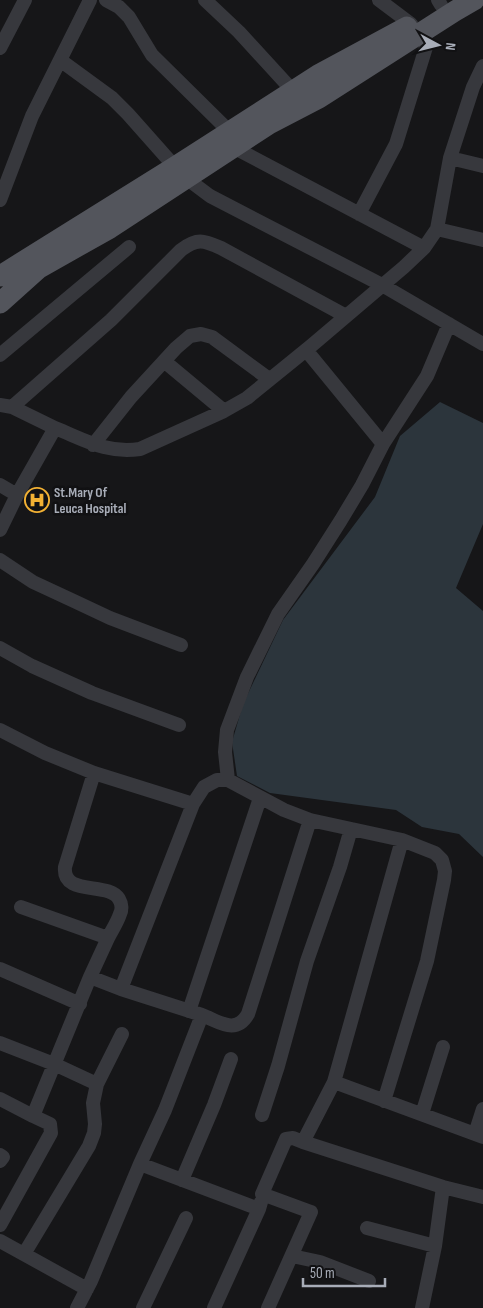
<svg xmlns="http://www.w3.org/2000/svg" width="483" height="1308" viewBox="0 0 483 1308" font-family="'Sofia Sans Condensed',sans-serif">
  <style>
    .water { fill: #2c353c }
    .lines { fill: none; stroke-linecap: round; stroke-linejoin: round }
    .street { stroke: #37383d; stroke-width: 14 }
    .primary { stroke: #53555c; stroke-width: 21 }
    .labels { text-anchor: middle; stroke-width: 5; stroke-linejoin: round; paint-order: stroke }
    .poi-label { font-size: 14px; font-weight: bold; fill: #a8adb8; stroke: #111113; text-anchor: start }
  </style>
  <rect width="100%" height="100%" fill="#161618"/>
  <path class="water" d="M 440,402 L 483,423 L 483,524 L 456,588 L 483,611 L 483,857 L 459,834 L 422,827 L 396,810 L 270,793 L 237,776 L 232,742 L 243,704 L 283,620 L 375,497 L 400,436 Z"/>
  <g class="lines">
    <path class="street" d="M 106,0 L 119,7 L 129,17 L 152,55 L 230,132
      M 205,0 L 239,32 L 293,91
      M 379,0 L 411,24
      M 438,0 L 441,5
      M 0,48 L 25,0
      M 60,60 L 112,98 L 128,114 L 175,167
      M 235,148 L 424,248
      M 450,158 L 483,166
      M 186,178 L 210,196 L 382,285 L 483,344
      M 0,200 L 32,116 L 90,0
      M 359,214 L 396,144 L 427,44 L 419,35
      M 437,229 L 450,158 L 473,87 L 483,66
      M 306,350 L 383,444
      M 0,355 L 129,247
      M 164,361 L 224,411
      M 0,405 L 12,407 L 55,428
      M 12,407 L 111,320 L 181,250 C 197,238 203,240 221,248 L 346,316
      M 93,445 L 131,397 L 176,348 L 190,336 L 201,334 L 212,337 L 269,379
      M 0,485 L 17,495
      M 0,530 L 17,495 L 55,428 C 85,440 107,454 140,449 L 224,411 L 247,398 L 311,346 L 404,267 L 424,248 L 437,229 L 483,240
      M 0,560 L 33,582 L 76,602 L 110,618 L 181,645
      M 0,648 L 32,666 L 92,693 L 179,725
      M 0,730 L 45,753 L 94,773 L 193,804 L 204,787 L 217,780 L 228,780 L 284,810 L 310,820 L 402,840 L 435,853 L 442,860 L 445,871 L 444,880 L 427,961 L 384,1101
      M 94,773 L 65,867 C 62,897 109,881 119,899 C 122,904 122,910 120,914 C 117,923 112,930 108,938 C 102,951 96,964 90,977 L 121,989
      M 228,780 L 225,752 L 227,730 L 247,677 L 278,614 L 313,564 L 341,520 L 362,485 L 383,444 L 427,376 L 449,324
      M 402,840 L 334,1082 L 303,1142 L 443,1187 L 483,1197
      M 21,907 L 108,938
      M 0,969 L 80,1004
      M 189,1011 L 260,798
      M 202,1015 C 220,1022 236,1035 248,1014 L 310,820
      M 0,1043 L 54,1064 L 97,1084
      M 334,1082 L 483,1137
      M 0,1099 L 33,1116 L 90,977
      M 422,1114 L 443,1047
      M 262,1115 L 278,1066 L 307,961 L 340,867 L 351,829
      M 475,1134 L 483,1109
      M 0,1155 L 3,1157 L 0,1161
      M 140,1164 L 259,1209
      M 182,1180 L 214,1105 L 231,1059
      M 0,1225 L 51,1133 L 50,1124 L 33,1116
      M 367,1228 L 435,1246
      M 0,1241 L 87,1289
      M 24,1254 L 89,1146 L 94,1133 L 95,1124 L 93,1103 L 97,1084 L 122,1034
      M 292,1256 L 320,1262 L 369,1281
      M 77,1308 L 91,1281 L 140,1164 L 165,1110 L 202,1015 L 121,989 L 193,804
      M 143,1308 L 186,1218
      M 214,1308 L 259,1209 L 261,1202
      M 268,1308 L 311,1212 L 262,1194 L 286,1139 L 293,1138 L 303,1142
      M 422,1308 L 435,1246 L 443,1187"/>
    <path class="primary" d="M 0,276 L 175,167 L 318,75 L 407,27
      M 0,303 L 39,268 L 110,228 L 269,124 L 319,98 L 455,11 L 474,0"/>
  </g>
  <defs>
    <symbol id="hospital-ring" viewBox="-11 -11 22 22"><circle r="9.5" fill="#111113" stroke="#f2b134" stroke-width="1.5"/><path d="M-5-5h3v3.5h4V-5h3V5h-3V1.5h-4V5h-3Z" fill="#f2b134"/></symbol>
  </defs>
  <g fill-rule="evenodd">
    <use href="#hospital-ring" x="23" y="486" width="28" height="28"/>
  </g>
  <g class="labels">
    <g class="poi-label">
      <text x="54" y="497">St.Mary Of<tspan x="54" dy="16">Leuca Hospital</tspan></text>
    </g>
  </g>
  <g transform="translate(438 45) rotate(97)" stroke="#111113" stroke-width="4" paint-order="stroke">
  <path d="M0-4L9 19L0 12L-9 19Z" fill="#a8adb8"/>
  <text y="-8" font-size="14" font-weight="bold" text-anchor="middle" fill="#a8adb8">N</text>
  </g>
  <path d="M303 1278v8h82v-8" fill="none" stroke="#a8adb8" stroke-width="2.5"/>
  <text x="310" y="1278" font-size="15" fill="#a8adb8" stroke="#111113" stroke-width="4" paint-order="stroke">50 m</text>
</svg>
